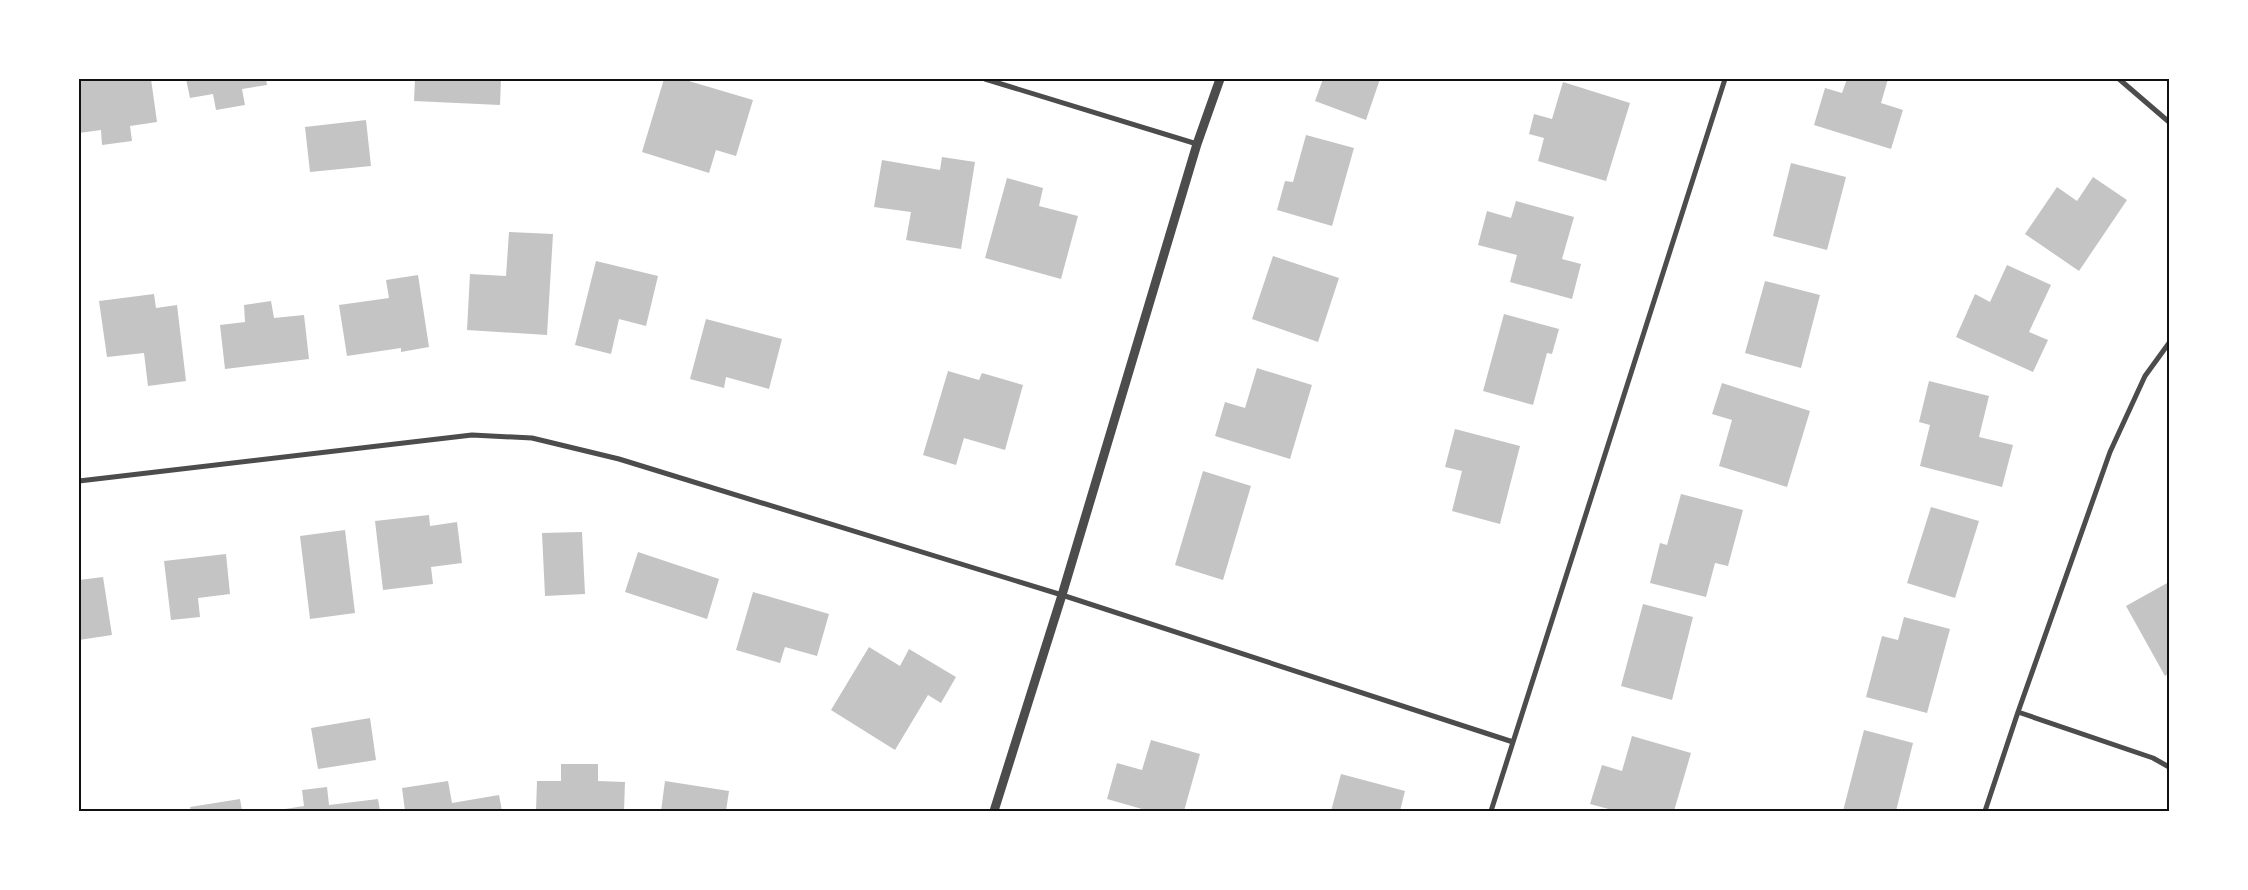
<svg xmlns="http://www.w3.org/2000/svg" width="2248" height="890" viewBox="0 0 2248 890" font-family="'PT Sans Narrow',sans-serif">
  <style>
    .building { fill: #c4c4c4 }
    .lines { fill: none; stroke-linecap: round; stroke-linejoin: round }
    .minor { stroke: #4c4c4c; stroke-width: 5 }
    .tertiary { stroke: #4c4c4c; stroke-width: 9 }
    .neatline { fill: none; stroke: #111; stroke-width: 2 }
  </style>
  <rect width="100%" height="100%" fill="#fff"/>
  <path class="building" d="M 79,79 L 151,79 L 157,122 L 130,126 L 132,141 L 102,145 L 101,130 L 79,133 Z
    M 186,79 L 266,79 L 267,85 L 242,89 L 245,105 L 216,110 L 213,94 L 190,98 Z
    M 415,79 L 501,79 L 500,105 L 414,101 Z
    M 664,79 L 682,79 L 753,100 L 736,156 L 716,150 L 709,173 L 642,152 Z
    M 1323,79 L 1380,79 L 1366,120 L 1315,101 Z
    M 1847,79 L 1888,79 L 1881,103 L 1903,110 L 1891,149 L 1814,125 L 1825,88 L 1842,93 Z
    M 1563,82 L 1630,103 L 1606,181 L 1538,161 L 1544,138 L 1529,134 L 1534,114 L 1552,119 Z
    M 366,120 L 371,166 L 310,172 L 305,127 Z
    M 1306,135 L 1354,148 L 1332,226 L 1277,210 L 1285,181 L 1293,182 Z
    M 942,157 L 975,162 L 961,249 L 906,240 L 911,212 L 874,207 L 882,160 L 940,170 Z
    M 1791,163 L 1846,177 L 1827,250 L 1773,236 Z
    M 2093,177 L 2127,200 L 2079,271 L 2025,234 L 2057,187 L 2077,201 Z
    M 1007,178 L 1043,188 L 1039,206 L 1078,216 L 1061,279 L 985,258 Z
    M 1516,201 L 1574,217 L 1562,259 L 1581,264 L 1572,299 L 1510,282 L 1517,255 L 1478,245 L 1487,211 L 1511,218 Z
    M 509,232 L 553,234 L 547,335 L 467,330 L 470,274 L 506,276 Z
    M 1273,256 L 1339,278 L 1318,342 L 1252,319 Z
    M 596,261 L 658,276 L 646,326 L 619,319 L 611,354 L 575,345 Z
    M 2007,265 L 2051,285 L 2029,332 L 2048,340 L 2033,372 L 1956,337 L 1975,294 L 1990,302 Z
    M 418,275 L 429,347 L 401,352 L 401,348 L 347,356 L 339,305 L 389,298 L 386,280 Z
    M 1765,281 L 1820,295 L 1801,368 L 1745,353 Z
    M 154,294 L 156,308 L 177,305 L 186,381 L 148,386 L 144,353 L 107,357 L 99,301 Z
    M 271,301 L 274,318 L 304,315 L 309,359 L 225,369 L 220,325 L 245,322 L 244,305 Z
    M 1504,314 L 1559,329 L 1552,354 L 1547,353 L 1533,405 L 1483,391 Z
    M 706,319 L 782,339 L 769,389 L 726,377 L 724,388 L 690,379 Z
    M 1257,368 L 1312,385 L 1290,459 L 1215,436 L 1225,402 L 1245,408 Z
    M 948,371 L 979,380 L 982,373 L 1023,385 L 1005,450 L 964,438 L 956,465 L 923,455 Z
    M 1929,381 L 1989,396 L 1979,437 L 2013,445 L 2002,487 L 1920,466 L 1930,425 L 1919,422 Z
    M 1722,383 L 1810,411 L 1787,487 L 1719,466 L 1732,420 L 1712,414 Z
    M 1455,429 L 1520,446 L 1500,524 L 1452,511 L 1462,471 L 1445,467 Z
    M 1203,471 L 1251,486 L 1223,580 L 1175,565 Z
    M 1681,494 L 1743,510 L 1728,566 L 1715,563 L 1706,597 L 1650,583 L 1660,543 L 1667,545 Z
    M 1931,507 L 1979,521 L 1955,598 L 1907,583 Z
    M 429,515 L 430,526 L 457,522 L 462,563 L 431,567 L 433,584 L 383,590 L 375,521 Z
    M 345,530 L 355,613 L 310,619 L 300,536 Z
    M 582,532 L 585,594 L 545,596 L 542,533 Z
    M 638,552 L 719,579 L 707,619 L 625,592 Z
    M 226,554 L 230,594 L 198,598 L 200,617 L 171,620 L 164,561 Z
    M 103,577 L 112,635 L 79,640 L 79,580 Z
    M 2169,582 L 2169,673 L 2165,676 L 2126,606 Z
    M 753,592 L 829,614 L 817,656 L 785,647 L 780,663 L 736,650 Z
    M 1643,604 L 1693,617 L 1672,700 L 1621,686 Z
    M 1904,617 L 1950,629 L 1927,713 L 1866,697 L 1882,636 L 1898,640 Z
    M 869,647 L 900,666 L 909,649 L 956,677 L 941,703 L 928,695 L 895,750 L 831,710 Z
    M 370,718 L 376,760 L 318,769 L 311,728 Z
    M 1864,730 L 1913,743 L 1896,811 L 1843,811 Z
    M 1632,736 L 1691,753 L 1674,811 L 1616,811 L 1590,804 L 1602,765 L 1622,771 Z
    M 1151,740 L 1200,754 L 1184,811 L 1149,811 L 1107,799 L 1117,763 L 1142,770 Z
    M 561,764 L 598,764 L 598,781 L 625,782 L 624,811 L 536,811 L 537,781 L 561,781 Z
    M 1341,774 L 1405,791 L 1400,811 L 1331,811 Z
    M 448,781 L 452,803 L 499,795 L 502,811 L 405,811 L 402,788 Z
    M 665,781 L 729,791 L 726,811 L 661,811 Z
    M 327,787 L 329,805 L 378,799 L 380,811 L 285,811 L 285,809 L 304,806 L 302,790 Z
    M 240,799 L 242,811 L 191,811 L 190,807 Z"/>
  <g class="lines">
    <path class="minor" d="M 985,79 L 1197,144
      M 2119,79 L 2169,122
      M 79,481 L 472,435 L 532,438 L 619,459 L 1062,595 L 1513,742
      M 2018,712 L 2153,758 L 2169,767
      M 1491,811 L 1725,79
      M 1985,811 L 2018,712 L 2110,452 L 2145,376 L 2169,343"/>
    <path class="tertiary" d="M 994,811 L 1062,595 L 1197,144 L 1220,79"/>
  </g>
  <rect width="2248" height="890" fill="none" stroke="#ffffff" stroke-width="160"/>
  <rect x="80" y="80" width="2088" height="730" class="neatline"/>
</svg>
